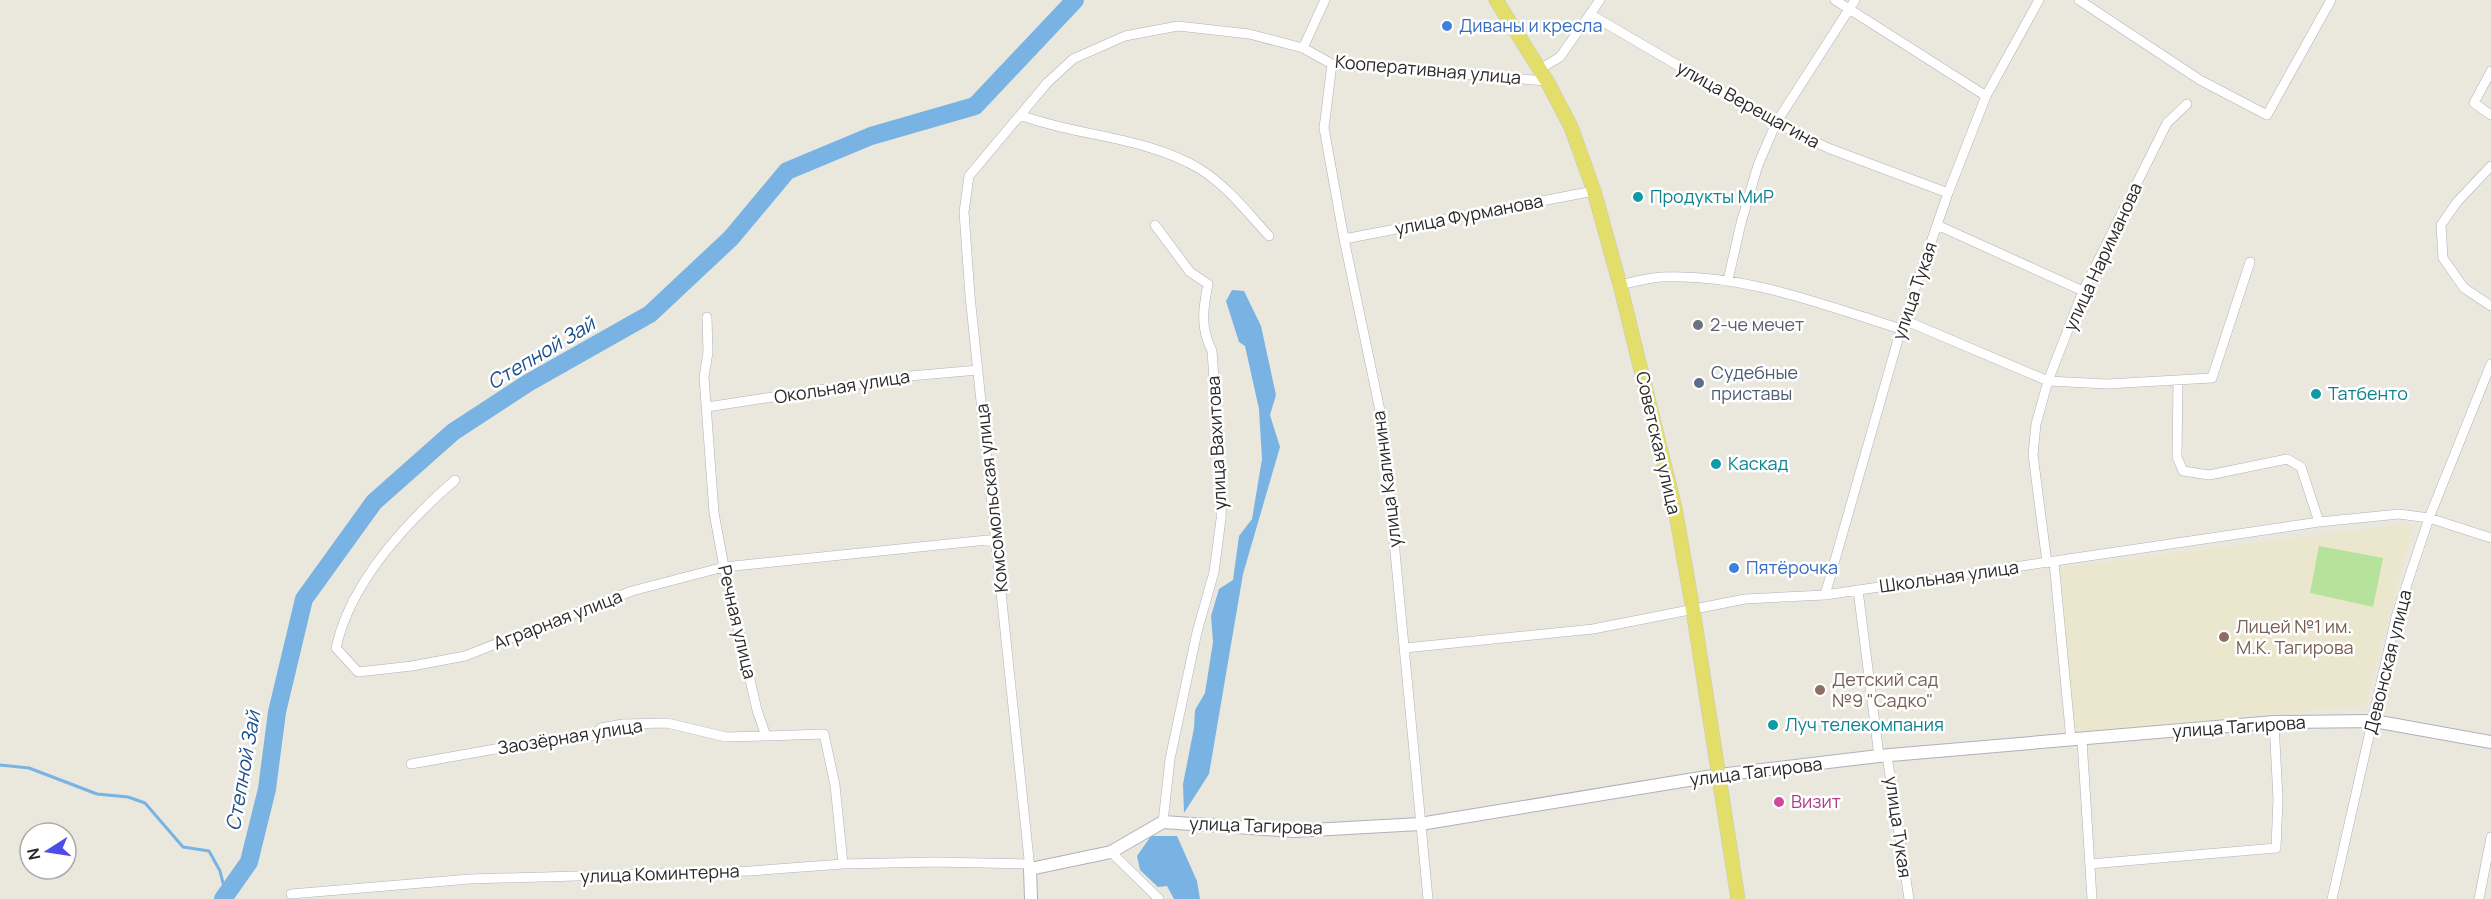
<svg xmlns="http://www.w3.org/2000/svg" width="2491" height="899" viewBox="0 0 2491 899" font-family="Manrope,sans-serif">
  <style>
    .education { fill: #ebe7ce }
    .pitch { fill: #b7e29b }
    .water { fill: #79b3e3 }
    .lines { fill: none; stroke-linecap: round; stroke-linejoin: round }
    .stream { stroke: #79b3e3; stroke-width: 3 }
    .river { stroke: #79b3e3; stroke-width: 18 }
    .street-casing { stroke: #b0b0bc; stroke-width: 10 }
    .secondary-casing { stroke: #b0b0bc; stroke-width: 14 }
    .primary-casing { stroke: #c8c8c8; stroke-width: 15 }
    .street { stroke: #fff; stroke-width: 9 }
    .secondary { stroke: #fff; stroke-width: 12 }
    .primary { stroke: #e3dd69; stroke-width: 14 }
    .shop-dot { fill: #3f7fe0; stroke: #fff; stroke-width: 2 }
    .culture-dot { fill: #0f9aa8; stroke: #fff; stroke-width: 2 }
    .worship-dot { fill: #6b7280; stroke: #fff; stroke-width: 2 }
    .service-dot { fill: #5c6f8a; stroke: #fff; stroke-width: 2 }
    .education-dot { fill: #8d6e63; stroke: #fff; stroke-width: 2 }
    .hotel-dot { fill: #d1479c; stroke: #fff; stroke-width: 2 }
    .labels { text-anchor: middle; stroke-width: 5; stroke-linejoin: round; paint-order: stroke }
    .shop-label { font-size: 18px; fill: #366cbe; stroke: #fff; text-anchor: start }
    .street-label { font-size: 18px; fill: #2a2a2a; stroke: #fff }
    .culture-label { font-size: 18px; fill: #0d838f; stroke: #fff; text-anchor: start }
    .worship-label { font-size: 18px; fill: #5b616d; stroke: #fff; text-anchor: start }
    .service-label { font-size: 18px; fill: #4e5e75; stroke: #fff; text-anchor: start }
    .education-label { font-size: 18px; fill: #785e54; stroke: #fff; text-anchor: start }
    .hotel-label { font-size: 18px; fill: #b23c85; stroke: #fff; text-anchor: start }
    .water-label { font-size: 20px; font-style: italic; fill: #1a508e; stroke: #fff }
  </style>
  <rect width="100%" height="100%" fill="#eae7dd"/>
  <path class="education" d="M 2404,524 L 2413,525 L 2366,705 L 2075,733 L 2059,568 Z"/>
  <path class="pitch" d="M 2319,546 L 2383,558 L 2373,607 L 2310,593 Z"/>
  <path class="water" d="M 1232,290 L 1244,291 L 1261,326 L 1276,395 L 1270,415 L 1280,447 L 1243,574 L 1209,774 L 1184,813 L 1183,784 L 1194,728 L 1195,710 L 1205,693 L 1213,642 L 1211,616 L 1219,589 L 1233,580 L 1239,536 L 1252,519 L 1262,459 L 1259,409 L 1245,346 L 1239,342 L 1226,301 Z
    M 1151,836 L 1177,836 L 1197,881 L 1200,899 L 1174,899 L 1167,886 L 1158,887 L 1140,870 L 1137,856 Z"/>
  <g class="lines">
    <path class="stream" d="M 0,765 L 29,768 L 97,794 L 128,797 L 145,803 L 183,847 L 209,851 L 220,871 L 226,895"/>
    <path class="river" d="M 223,899 L 249,862 L 267,789 L 277,712 L 304,599 L 374,502 L 453,432 L 528,383 L 650,314 L 731,238 L 787,171 L 871,136 L 975,106 L 1075,0"/>
    <defs>
      <path id="street" d="M 1835,0 L 1986,96
        M 2079,0 L 2200,80 L 2267,115 L 2331,0
        M 1590,14 L 1776,123 L 1828,148 L 1948,193
        M 1303,48 L 1325,0
        M 1332,64 L 1324,128 L 1344,239 L 1383,425 L 1428,899
        M 1540,69 L 1560,57 L 1600,0
        M 2491,71 L 2474,103 L 2491,115
        M 1020,115 C 1078,137 1145,136 1200,169 C 1227,186 1248,213 1269,236
        M 2491,166 L 2457,202 L 2441,225 L 2443,258 L 2464,288 L 2491,306
        M 1155,225 L 1190,272 L 1208,284 C 1203,309 1200,327 1212,351 L 1222,493 L 1221,519 L 1214,572 L 1197,632 L 1170,759 L 1163,822
        M 1937,225 L 2083,291
        M 1344,239 L 1594,191
        M 1728,280 L 1741,223 L 1758,165 L 1776,123 L 1855,0
        M 1620,285 C 1633,282 1647,278 1661,277 C 1743,273 1824,305 1901,329
        M 707,317 L 708,352 L 704,377 L 714,513 L 724,567 L 757,710 L 766,736 L 824,734 L 835,785 L 843,864
        M 1904,320 L 2048,381 L 2107,384 L 2212,378 L 2250,262
        M 2178,381 L 2177,457 L 2183,471 L 2209,475 L 2287,459 L 2301,467 L 2319,522
        M 707,407 L 910,376 L 978,370
        M 455,480 C 407,522 350,583 336,648 L 358,672 L 412,666 L 465,656 L 632,591 L 724,567 L 997,539
        M 2054,562 L 2071,740
        M 2047,563 L 2033,455 L 2036,424 L 2048,381 L 2083,291 L 2167,123 L 2187,104
        M 1858,590 L 1879,756
        M 1825,595 L 1901,329 L 1948,193 L 1986,96 L 2039,0
        M 1405,648 L 1593,629 L 1745,599 L 1825,595 L 2319,522 L 2399,514 L 2429,518 L 2491,538
        M 2082,740 L 2092,899
        M 1887,756 L 1909,899
        M 411,764 L 518,745 L 592,736 L 601,728 L 623,724 L 667,723 L 726,737 L 766,736
        M 1111,852 L 1159,899
        M 2090,864 L 2276,848 L 2278,799 L 2274,722
        M 1030,869 L 970,296 L 964,212 L 969,176 L 1047,83 L 1073,59 L 1125,36 L 1178,26 L 1249,34 L 1303,48 L 1332,64 L 1547,81
        M 291,894 L 470,879 L 750,871 L 843,864 L 935,862 L 1030,864
        M 2332,899 L 2396,617 L 2429,518 L 2491,364
        M 2479,899 L 2491,837"/>
      <path id="secondary" d="M 1031,899 L 1030,869 L 1111,852 L 1163,822 L 1294,831 L 1420,824 L 1719,775 L 1879,756 L 2274,722 L 2374,721 L 2491,742"/>
      <path id="primary" d="M 1496,0 L 1547,81 L 1571,127 L 1594,191 L 1620,285 L 1675,508 L 1693,610 L 1738,899"/>
    </defs>
    <use href="#street" class="street-casing"/>
    <use href="#secondary" class="secondary-casing"/>
    <use href="#primary" class="primary-casing"/>
    <use href="#street" class="street"/>
    <use href="#secondary" class="secondary"/>
    <use href="#primary" class="primary"/>
  </g>
  <g class="shop-dot">
    <circle cx="1447" cy="26" r="6"/>
    <circle cx="1734" cy="568" r="6"/>
  </g>
  <g class="culture-dot">
    <circle cx="1638" cy="197" r="6"/>
    <circle cx="2316" cy="394" r="6"/>
    <circle cx="1716" cy="464" r="6"/>
    <circle cx="1773" cy="725" r="6"/>
  </g>
  <circle class="worship-dot" cx="1698" cy="325" r="6"/>
  <circle class="service-dot" cx="1699" cy="383" r="6"/>
  <g class="education-dot">
    <circle cx="2224" cy="637" r="6"/>
    <circle cx="1820" cy="690" r="6"/>
  </g>
  <circle class="hotel-dot" cx="1779" cy="802" r="6"/>
  <g class="labels">
    <g class="shop-label">
      <text x="1459" y="32">Диваны и кресла</text>
      <text x="1746" y="574">Пятёрочка</text>
    </g>
    <g class="street-label">
      <text transform="translate(1428 70) rotate(5)" y="6">Кооперативная улица</text>
      <text transform="translate(1748 105) rotate(29)" y="6">улица Верещагина</text>
      <text transform="translate(1469 215) rotate(-11)" y="6">улица Фурманова</text>
      <text transform="translate(2103 257) rotate(-65)" y="6">улица Нариманова</text>
      <text transform="translate(1915 291) rotate(-71)" y="6">улица Тукая</text>
      <text transform="translate(842 387) rotate(-9)" y="6">Окольная улица</text>
      <text transform="translate(1217 443) rotate(-93)" y="6">улица Вахитова</text>
      <text transform="translate(1658 443) rotate(77)" y="6">Советская улица</text>
      <text transform="translate(1387 479) rotate(-97)" y="6">улица Калинина</text>
      <text transform="translate(992 498) rotate(-96)" y="6">Комсомольская улица</text>
      <text transform="translate(1949 577) rotate(-8)" y="6">Школьная улица</text>
      <text transform="translate(558 620) rotate(-21)" y="6">Аграрная улица</text>
      <text transform="translate(737 622) rotate(77)" y="6">Речная улица</text>
      <text transform="translate(2388 662) rotate(-76)" y="6">Девонская улица</text>
      <text transform="translate(2239 727) rotate(-4)" y="6">улица Тагирова</text>
      <text transform="translate(570 737) rotate(-9)" y="6">Заозёрная улица</text>
      <text transform="translate(1756 772) rotate(-7)" y="6">улица Тагирова</text>
      <text transform="translate(1256 826) rotate(2)" y="6">улица Тагирова</text>
      <text transform="translate(1898 827) rotate(82)" y="6">улица Тукая</text>
      <text transform="translate(660 874) rotate(-2)" y="6">улица Коминтерна</text>
    </g>
    <g class="culture-label">
      <text x="1650" y="203">Продукты МиР</text>
      <text x="2328" y="400">Татбенто</text>
      <text x="1728" y="470">Каскад</text>
      <text x="1785" y="731">Луч телекомпания</text>
    </g>
    <g class="worship-label">
      <text x="1710" y="331">2-че мечет</text>
    </g>
    <g class="service-label">
      <text x="1711" y="379">Судебные<tspan x="1711" dy="21">приставы</tspan></text>
    </g>
    <g class="education-label">
      <text x="2236" y="633">Лицей №1 им.<tspan x="2236" dy="21">М.К. Тагирова</tspan></text>
      <text x="1832" y="686">Детский сад<tspan x="1832" dy="21">№9 "Садко"</tspan></text>
    </g>
    <g class="hotel-label">
      <text x="1791" y="808">Визит</text>
    </g>
    <g class="water-label">
      <text transform="translate(541 353) rotate(-31)" y="7">Степной Зай</text>
      <text transform="translate(243 771) rotate(-80)" y="7">Степной Зай</text>
    </g>
  </g>
  <g transform="translate(48 851) rotate(258)"><circle r="28" fill="#ffffff" stroke="#aaaaaa" stroke-width="1.5"/>
  <path d="M0-4.5L10 22L0 15L-10 22Z" fill="#4c4ce9"/>
  <text y="-9" font-size="16" font-weight="bold" text-anchor="middle" fill="#2a2a2a">N</text>
  </g>
</svg>
